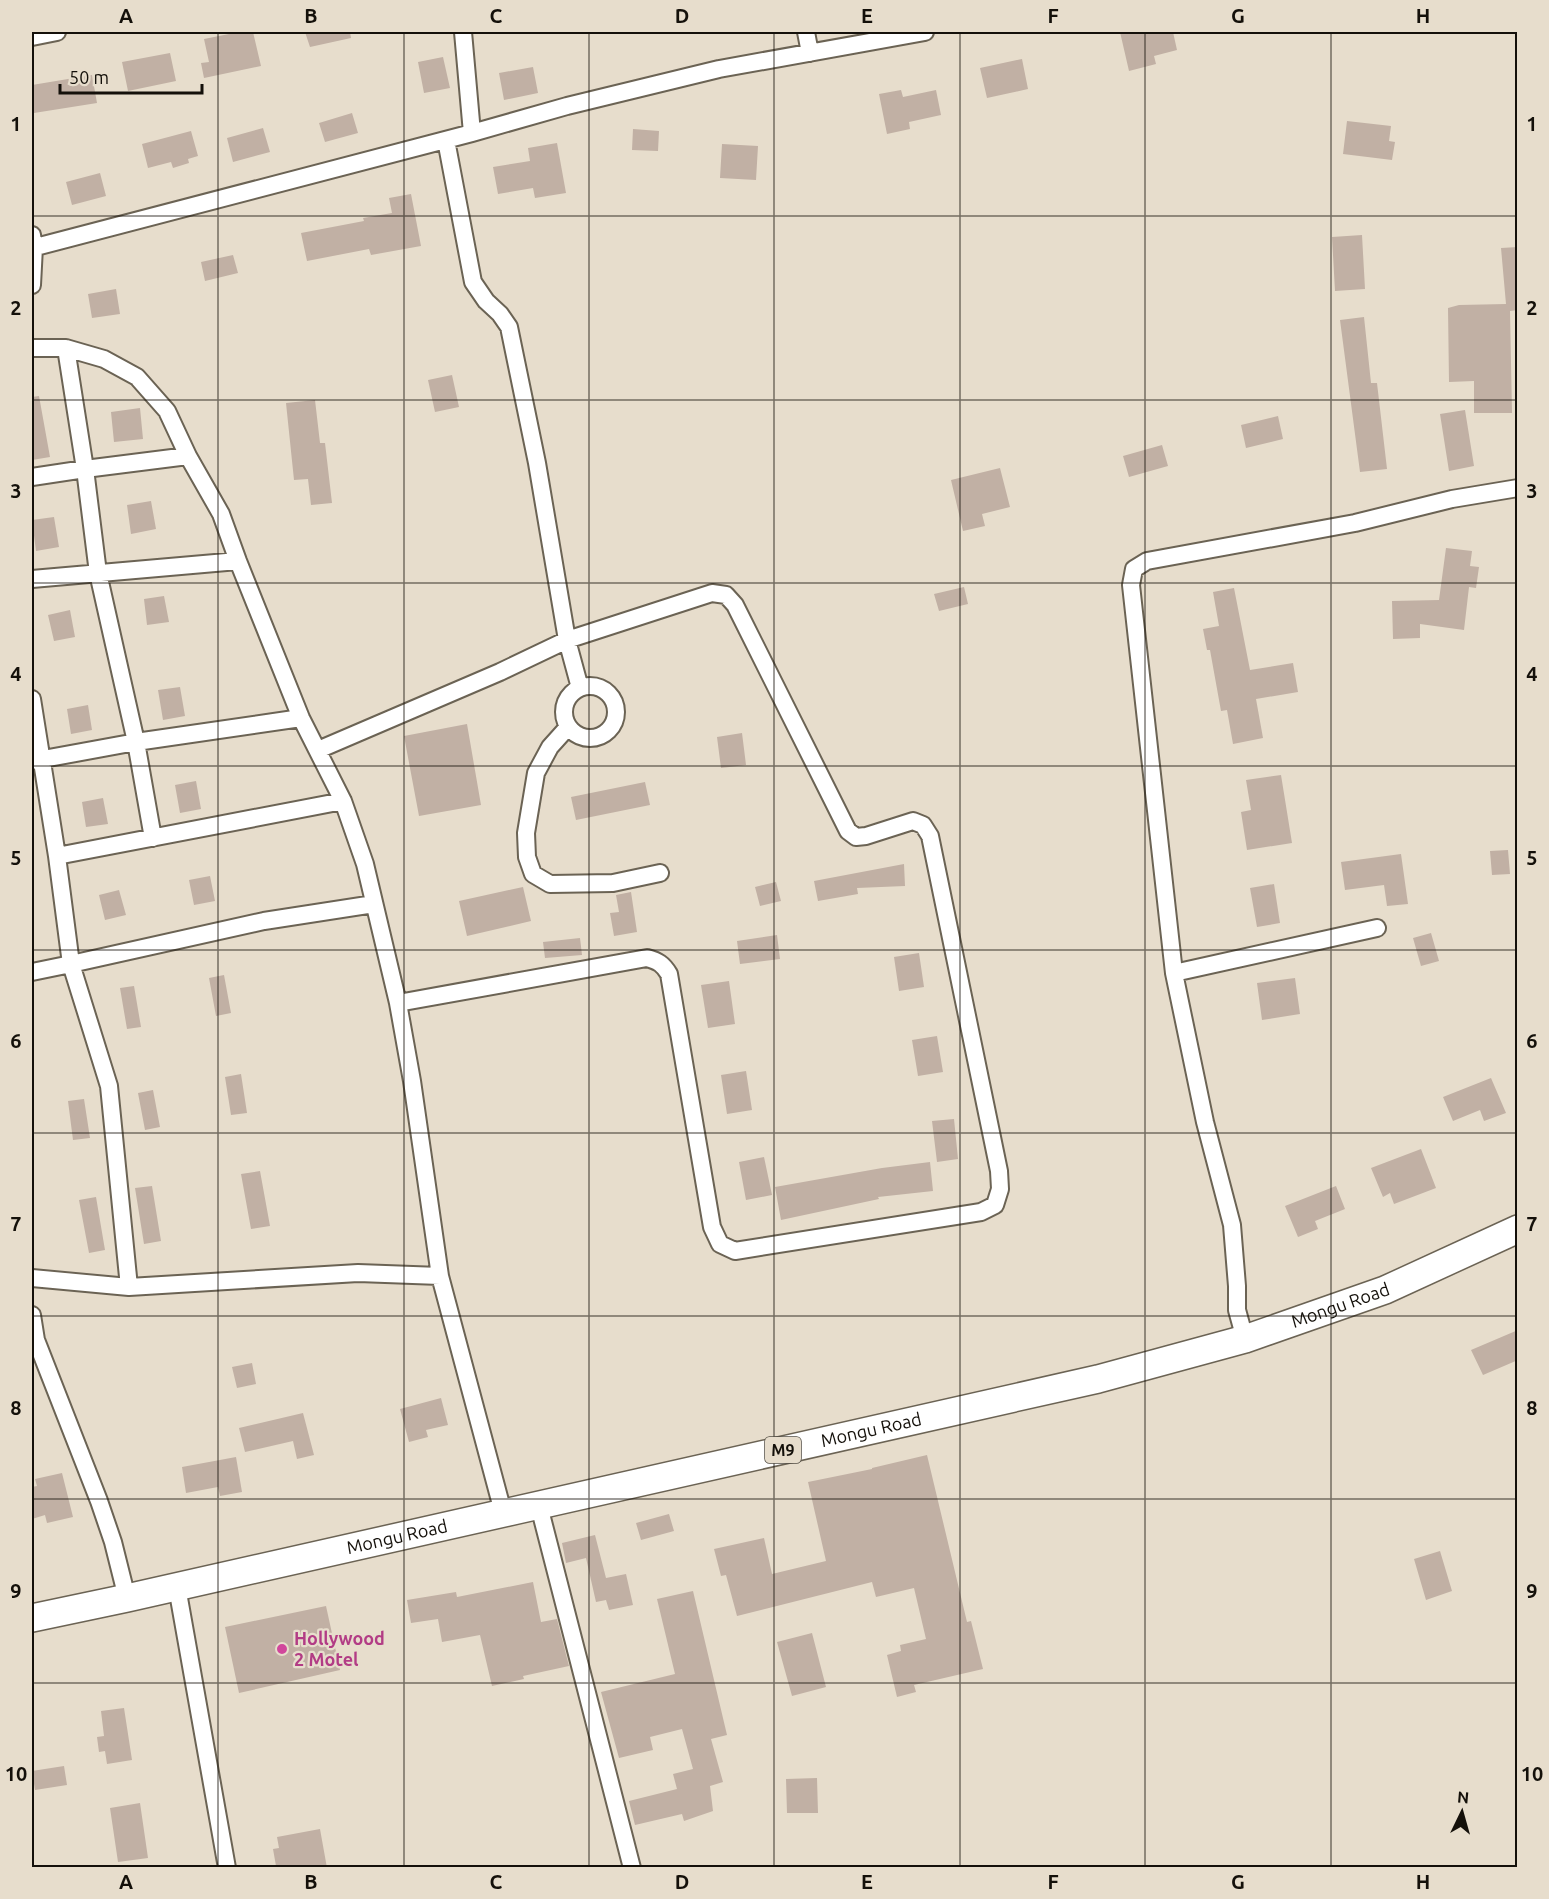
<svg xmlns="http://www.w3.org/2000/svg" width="1549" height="1899" viewBox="0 0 1549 1899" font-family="Ubuntu,sans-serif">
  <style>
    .building { fill: #c1b0a4 }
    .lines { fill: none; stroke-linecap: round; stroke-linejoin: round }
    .street-casing { stroke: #6b6354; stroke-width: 20 }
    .primary-casing { stroke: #6b6354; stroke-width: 30 }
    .street { stroke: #fff; stroke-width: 16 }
    .primary { stroke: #fff; stroke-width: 27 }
    .grid { fill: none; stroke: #14100a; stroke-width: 1.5; stroke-opacity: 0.55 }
    .hotel-dot { fill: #d1479c; stroke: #e7ddcc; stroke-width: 2 }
    .labels { text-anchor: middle; stroke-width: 4.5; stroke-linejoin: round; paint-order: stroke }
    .shield { fill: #e7ddcc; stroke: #534e44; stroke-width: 1.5 }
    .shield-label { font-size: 16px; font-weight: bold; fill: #14100a }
    .street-label { font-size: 18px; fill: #14100a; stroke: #e7ddcc }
    .hotel-label { font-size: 18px; font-weight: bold; fill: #b23c85; stroke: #e7ddcc; text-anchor: start }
    .neatline { fill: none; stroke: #14100a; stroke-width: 2 }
    .grid-label { font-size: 20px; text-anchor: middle; font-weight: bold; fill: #14100a }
  </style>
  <rect width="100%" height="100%" fill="#e7ddcc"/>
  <path class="building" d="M 239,32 L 253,32 L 261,66 L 204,78 L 201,63 L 209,62 L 204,39 Z
    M 305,32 L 350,32 L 351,38 L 310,47 Z
    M 1120,32 L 1173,32 L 1177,50 L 1154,56 L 1156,64 L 1129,71 Z
    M 170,53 L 176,81 L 128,91 L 122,62 Z
    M 443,57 L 450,88 L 424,93 L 418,62 Z
    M 1022,59 L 1028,89 L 987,98 L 980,68 Z
    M 533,67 L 538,93 L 504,100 L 499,73 Z
    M 92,75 L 97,103 L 34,113 L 32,85 Z
    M 901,90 L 903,97 L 936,90 L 941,115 L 909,122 L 910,129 L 887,134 L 879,94 Z
    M 352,113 L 358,133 L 325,142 L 319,123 Z
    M 1347,121 L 1391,126 L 1389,141 L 1395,142 L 1392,160 L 1343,154 Z
    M 263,128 L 270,152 L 233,162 L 227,138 Z
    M 633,129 L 659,131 L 658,151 L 632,150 Z
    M 191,131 L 198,156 L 188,159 L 189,163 L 173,168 L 171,162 L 148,168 L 142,144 Z
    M 557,143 L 566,193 L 535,198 L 533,188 L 498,194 L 493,167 L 530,161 L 528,148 Z
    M 722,144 L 758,146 L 756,180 L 720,178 Z
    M 100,173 L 106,196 L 72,205 L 66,182 Z
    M 411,194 L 421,246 L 371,255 L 369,249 L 307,261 L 301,233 L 364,221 L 363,218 L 392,213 L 389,198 Z
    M 1362,235 L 1365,289 L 1335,291 L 1332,237 Z
    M 1518,247 L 1518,310 L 1510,311 L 1512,413 L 1474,413 L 1474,381 L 1449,382 L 1448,308 L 1459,305 L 1506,304 L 1501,248 Z
    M 233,255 L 238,273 L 205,281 L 201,262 Z
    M 116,289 L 120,314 L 92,318 L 88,294 Z
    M 1364,317 L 1371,383 L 1377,383 L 1387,469 L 1360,472 L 1340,320 Z
    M 452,375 L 459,407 L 435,412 L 428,380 Z
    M 39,396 L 50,457 L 32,460 L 32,397 Z
    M 315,400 L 320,443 L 325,443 L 332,503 L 311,505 L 308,479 L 294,480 L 286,403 Z
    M 140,408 L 143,439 L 114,442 L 111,412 Z
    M 1465,410 L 1474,466 L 1449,471 L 1440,414 Z
    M 1278,416 L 1283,439 L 1246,448 L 1241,425 Z
    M 1162,445 L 1168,466 L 1129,477 L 1123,456 Z
    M 1000,468 L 1010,507 L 982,514 L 985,526 L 963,531 L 951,480 Z
    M 151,501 L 156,529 L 131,534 L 127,505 Z
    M 54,517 L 59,547 L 36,551 L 32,520 Z
    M 1446,548 L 1472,551 L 1470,566 L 1479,567 L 1476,588 L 1469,587 L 1464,630 L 1420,624 L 1420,638 L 1393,639 L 1392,601 L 1439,600 Z
    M 964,587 L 968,604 L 939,611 L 934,594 Z
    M 1234,588 L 1250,670 L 1293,663 L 1298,692 L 1256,699 L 1263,738 L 1233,744 L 1227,710 L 1221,711 L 1210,650 L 1207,650 L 1203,629 L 1219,626 L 1213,592 Z
    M 164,596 L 169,622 L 147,625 L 144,599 Z
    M 70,610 L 75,637 L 54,641 L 48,615 Z
    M 180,687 L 185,716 L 163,720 L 158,690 Z
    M 88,705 L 92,730 L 71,734 L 67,709 Z
    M 467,724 L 481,805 L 419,816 L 404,736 Z
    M 742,733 L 746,765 L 721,768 L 717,737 Z
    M 1281,775 L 1292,843 L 1247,850 L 1241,812 L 1251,810 L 1246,780 Z
    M 196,781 L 201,809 L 180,813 L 175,785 Z
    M 645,782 L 650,805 L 576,820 L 571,797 Z
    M 103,798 L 108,824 L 86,827 L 82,802 Z
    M 1508,850 L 1510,874 L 1492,875 L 1490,851 Z
    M 1401,854 L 1408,904 L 1387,906 L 1384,885 L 1345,890 L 1341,862 Z
    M 904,864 L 905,886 L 857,888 L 858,894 L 818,901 L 814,881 Z
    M 210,876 L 215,901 L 194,905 L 189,880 Z
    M 776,882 L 781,901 L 760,906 L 755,887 Z
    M 1274,884 L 1280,923 L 1257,927 L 1250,888 Z
    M 523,887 L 531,921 L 467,936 L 459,901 Z
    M 119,890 L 126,915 L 105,920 L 99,895 Z
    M 631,892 L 637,932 L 614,936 L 610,913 L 619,912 L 616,895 Z
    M 1431,933 L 1439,961 L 1421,966 L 1413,938 Z
    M 777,935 L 780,959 L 740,964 L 737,941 Z
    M 580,938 L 582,955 L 545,958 L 543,942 Z
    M 919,953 L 924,987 L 899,991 L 894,957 Z
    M 224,975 L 231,1013 L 216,1016 L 209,978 Z
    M 1295,978 L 1300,1014 L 1262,1020 L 1257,983 Z
    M 729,981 L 735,1024 L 708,1028 L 701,985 Z
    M 134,986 L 141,1027 L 127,1029 L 120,988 Z
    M 937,1036 L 943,1072 L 918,1076 L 912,1040 Z
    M 746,1071 L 752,1110 L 727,1114 L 721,1075 Z
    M 241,1074 L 247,1113 L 231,1115 L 225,1077 Z
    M 1491,1078 L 1506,1113 L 1484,1121 L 1480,1110 L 1453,1121 L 1443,1097 Z
    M 153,1090 L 160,1127 L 145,1130 L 138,1093 Z
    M 84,1099 L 90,1138 L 73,1140 L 68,1101 Z
    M 954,1119 L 958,1159 L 937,1162 L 932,1121 Z
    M 1421,1149 L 1436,1188 L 1394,1204 L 1390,1193 L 1383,1197 L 1371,1168 Z
    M 764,1157 L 772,1195 L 746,1200 L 739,1162 Z
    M 930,1162 L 933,1191 L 878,1197 L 879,1199 L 781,1220 L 775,1187 L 882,1168 Z
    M 260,1171 L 270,1226 L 251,1229 L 241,1174 Z
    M 152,1186 L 161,1241 L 144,1244 L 135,1188 Z
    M 1336,1186 L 1345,1209 L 1315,1221 L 1318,1229 L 1298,1237 L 1285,1206 Z
    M 96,1197 L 105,1250 L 89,1253 L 79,1200 Z
    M 1518,1330 L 1518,1360 L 1483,1375 L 1471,1350 Z
    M 252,1363 L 256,1384 L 237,1388 L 232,1367 Z
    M 441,1398 L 448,1425 L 426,1430 L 428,1437 L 409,1442 L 400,1409 Z
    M 303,1413 L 314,1455 L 297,1459 L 293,1441 L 245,1452 L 239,1428 Z
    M 927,1455 L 967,1622 L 971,1621 L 983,1669 L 914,1685 L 916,1692 L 897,1697 L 887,1655 L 901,1651 L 900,1645 L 926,1639 L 914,1588 L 876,1597 L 872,1582 L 737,1616 L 726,1575 L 721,1576 L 714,1549 L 764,1538 L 772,1574 L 826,1561 L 808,1482 L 872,1469 L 872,1468 Z
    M 236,1457 L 242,1492 L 220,1496 L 218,1487 L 186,1493 L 182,1467 Z
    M 62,1473 L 73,1517 L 47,1523 L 45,1515 L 32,1519 L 32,1487 L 37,1486 L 35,1479 Z
    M 669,1514 L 674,1531 L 641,1540 L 636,1523 Z
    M 595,1535 L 606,1578 L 626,1574 L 633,1605 L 609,1610 L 606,1600 L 596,1602 L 586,1558 L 566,1563 L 562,1543 Z
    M 1440,1551 L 1452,1591 L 1426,1600 L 1414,1559 Z
    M 533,1582 L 541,1622 L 557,1619 L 569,1666 L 523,1676 L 524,1679 L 492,1686 L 480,1635 L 442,1642 L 438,1619 L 411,1623 L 407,1600 L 456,1592 L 457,1597 Z
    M 693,1591 L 727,1735 L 711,1739 L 723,1782 L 710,1786 L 713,1811 L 684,1821 L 682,1814 L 635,1825 L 629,1801 L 677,1789 L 673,1774 L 693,1769 L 682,1729 L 650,1737 L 653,1750 L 619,1758 L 601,1692 L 675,1674 L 657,1599 Z
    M 326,1606 L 340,1670 L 239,1693 L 225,1627 Z
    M 812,1633 L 826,1687 L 792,1696 L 777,1642 Z
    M 124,1708 L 132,1760 L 107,1764 L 105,1751 L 99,1752 L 97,1737 L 104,1736 L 101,1711 Z
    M 64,1766 L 67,1785 L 35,1790 L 32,1771 Z
    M 817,1778 L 818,1813 L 787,1813 L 786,1779 Z
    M 140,1803 L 148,1858 L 118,1862 L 110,1808 Z
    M 320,1829 L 327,1868 L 276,1866 L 273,1849 L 279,1848 L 277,1837 Z"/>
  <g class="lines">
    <defs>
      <path id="street" d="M 463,32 L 472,133
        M 806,32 L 810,53
        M 32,37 L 57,32
        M 32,235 L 34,247 L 32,285
        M 32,248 L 472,133 L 567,106 L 719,69 L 925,32
        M 32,348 L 66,348 L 104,359 L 137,377 L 167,411 L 188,456
        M 66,348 L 85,469 L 98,573 L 136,742 L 153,838
        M 32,477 L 85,469 L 188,456 L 221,514 L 238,561 L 301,718 L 343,801 L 365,864 L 398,1003 L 412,1081 L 440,1276 L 503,1512
        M 32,579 L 238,561
        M564 712a26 26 0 1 1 52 0a26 26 0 1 1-52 0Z
        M 32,699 L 57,856 L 71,964 L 32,972
        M 568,727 L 550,747 L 536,773 L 526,833 L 527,857 L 533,874 L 550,884 L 613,883 L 660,873
        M 318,750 L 500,672 L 567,640 L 537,463 L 509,327 L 500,314 L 486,301 L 473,282 L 446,140
        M 32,761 L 136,742 L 301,718
        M 57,856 L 343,801
        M 1174,973 L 1377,928
        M 398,1003 L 647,958 C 658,961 663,964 669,974 L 712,1227 L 720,1244 L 735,1251 L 981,1212 L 995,1205 L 1000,1189 L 999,1171 L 930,836 L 923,825 L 913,821 L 866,836 L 856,837 L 848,831 L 735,605 L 726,595 L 712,593 L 567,640 L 580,688
        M 32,1278 L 129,1287 L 109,1086 L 71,964 L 264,921 L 374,904
        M 129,1287 L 358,1273 L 440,1276
        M 32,1315 L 36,1340 L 99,1501 L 113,1542 L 127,1598
        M 1245,1339 L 1237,1310 L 1237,1286 L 1232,1225 L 1205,1122 L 1174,973 L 1131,585 L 1134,569 L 1147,561 L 1355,523 L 1452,499 L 1518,488
        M 539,1506 L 632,1868
        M 177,1587 L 227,1868"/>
      <g id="primary">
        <path id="s1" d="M 32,1618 L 127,1598 L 1098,1379 L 1245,1339 L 1385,1290 L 1518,1229"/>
      </g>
    </defs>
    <use href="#street" class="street-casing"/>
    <use href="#primary" class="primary-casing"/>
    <use href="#street" class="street"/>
    <use href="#primary" class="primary"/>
  </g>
  <path class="grid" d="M 218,32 L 218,1868M 404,32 L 404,1868M 589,32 L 589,1868M 774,32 L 774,1868M 960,32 L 960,1868M 1145,32 L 1145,1868M 1331,32 L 1331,1868M 32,216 L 1518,216M 32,400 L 1518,400M 32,583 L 1518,583M 32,766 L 1518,766M 32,950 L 1518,950M 32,1133 L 1518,1133M 32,1316 L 1518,1316M 32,1499 L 1518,1499M 32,1683 L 1518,1683"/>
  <circle class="hotel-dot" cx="282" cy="1649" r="6"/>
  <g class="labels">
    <rect class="shield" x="765" y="1437" width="36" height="26" rx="4.5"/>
    <g class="shield-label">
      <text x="783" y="1456">M9</text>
    </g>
    <g class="street-label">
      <text dy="6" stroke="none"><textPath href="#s1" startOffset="1346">Mongu Road</textPath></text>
      <text dy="6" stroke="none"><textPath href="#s1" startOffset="860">Mongu Road</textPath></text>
      <text dy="6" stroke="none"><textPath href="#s1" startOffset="374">Mongu Road</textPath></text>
    </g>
    <g class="hotel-label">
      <text x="294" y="1645">Hollywood<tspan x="294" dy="21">2 Motel</tspan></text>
    </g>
  </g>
  <rect width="1549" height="1899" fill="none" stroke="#e7ddcc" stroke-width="66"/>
  <g transform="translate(1462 1812) rotate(5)" stroke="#e7ddcc" stroke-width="4.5" paint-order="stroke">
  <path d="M0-4.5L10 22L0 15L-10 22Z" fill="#14100a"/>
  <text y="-9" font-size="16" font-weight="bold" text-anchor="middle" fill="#14100a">N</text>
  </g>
  <path d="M60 84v9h142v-9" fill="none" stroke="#14100a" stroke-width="3"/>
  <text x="69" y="84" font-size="18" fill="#14100a" stroke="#e7ddcc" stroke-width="4.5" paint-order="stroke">50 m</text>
  <rect x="33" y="33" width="1483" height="1833" class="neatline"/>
  <g class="grid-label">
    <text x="126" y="23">A</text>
    <text x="311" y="23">B</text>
    <text x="496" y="23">C</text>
    <text x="682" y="23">D</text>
    <text x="867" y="23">E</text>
    <text x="1053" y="23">F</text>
    <text x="1238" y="23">G</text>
    <text x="1423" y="23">H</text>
    <text x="16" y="131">1</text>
    <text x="1532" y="131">1</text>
    <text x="16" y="315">2</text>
    <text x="1532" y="315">2</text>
    <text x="16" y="498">3</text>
    <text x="1532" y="498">3</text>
    <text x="16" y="681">4</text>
    <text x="1532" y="681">4</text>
    <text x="16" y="865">5</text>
    <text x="1532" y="865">5</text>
    <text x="16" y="1048">6</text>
    <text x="1532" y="1048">6</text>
    <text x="16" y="1231">7</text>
    <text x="1532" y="1231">7</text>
    <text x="16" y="1415">8</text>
    <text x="1532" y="1415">8</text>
    <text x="16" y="1598">9</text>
    <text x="1532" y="1598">9</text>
    <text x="16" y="1781">10</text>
    <text x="1532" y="1781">10</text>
    <text x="126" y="1889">A</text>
    <text x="311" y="1889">B</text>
    <text x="496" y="1889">C</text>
    <text x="682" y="1889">D</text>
    <text x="867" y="1889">E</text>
    <text x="1053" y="1889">F</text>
    <text x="1238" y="1889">G</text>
    <text x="1423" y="1889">H</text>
  </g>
</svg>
